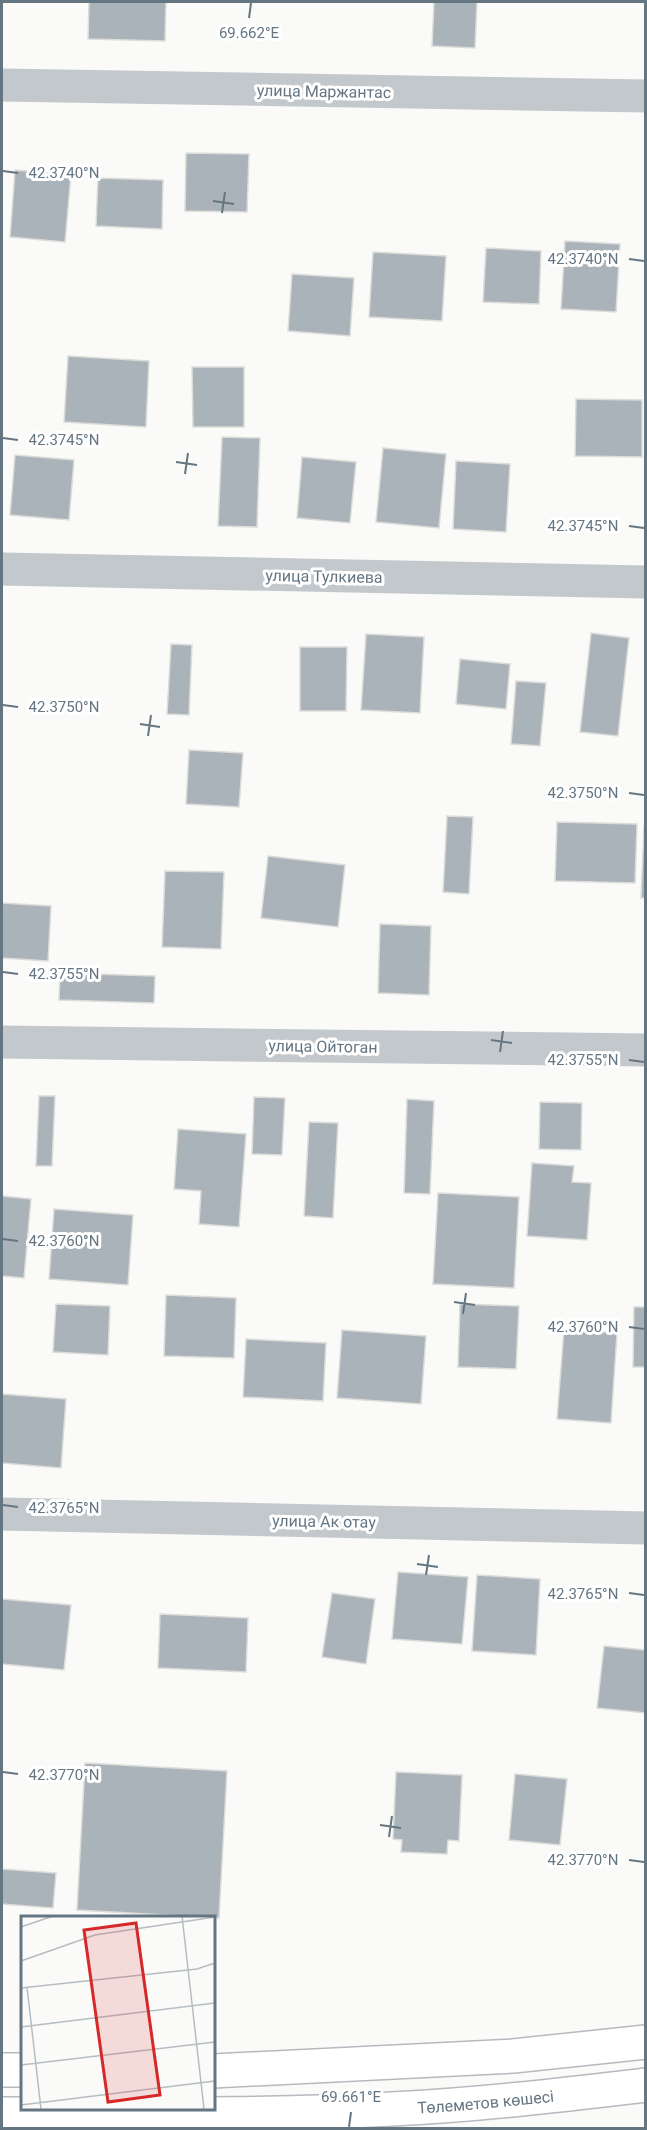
<svg xmlns="http://www.w3.org/2000/svg" width="647" height="2130" viewBox="0 0 647 2130" font-family="Roboto,sans-serif">
  <style>
    .building { fill: #aab3b9; stroke: #dcdcda; stroke-width: 1.5 }
    .lines { fill: none; stroke-linecap: round; stroke-linejoin: round }
    .primary-casing { stroke: #b5babe; stroke-width: 36 }
    .street { stroke: #c3c8cc; stroke-width: 33 }
    .primary { stroke: #fff; stroke-width: 33 }
    .ticks { fill: none; stroke: #657683; stroke-width: 2 }
    .labels { text-anchor: middle; stroke-width: 6; stroke-linejoin: round; paint-order: stroke }
    .street-label { font-size: 16px; fill: #657683; stroke: #fff }
    .inset-road { fill: none; stroke: #b5bdc2; stroke-width: 1.5 }
    .view { fill: #d62828; fill-opacity: 0.15; stroke: #d62828; stroke-width: 3 }
    .inset-edge { fill: none; stroke: #657683; stroke-width: 3 }
    .ticks-label { font-size: 15px; text-anchor: middle; fill: #657683; stroke: #fff; stroke-width: 6; stroke-linejoin: round; paint-order: stroke }
  </style>
  <rect width="100%" height="100%" fill="#fafaf8"/>
  <path class="building" d="M 89,2 L 166,2 L 165,41 L 88,39 Z
    M 434,2 L 477,2 L 475,48 L 432,46 Z
    M 186,153 L 249,154 L 247,212 L 185,211 Z
    M 15,170 L 71,175 L 65,242 L 10,237 Z
    M 98,178 L 163,180 L 162,229 L 96,226 Z
    M 565,241 L 620,244 L 616,312 L 561,309 Z
    M 486,248 L 541,251 L 539,304 L 483,302 Z
    M 373,252 L 446,256 L 442,321 L 369,317 Z
    M 292,274 L 354,278 L 350,336 L 288,331 Z
    M 68,356 L 149,361 L 146,427 L 64,422 Z
    M 192,367 L 244,367 L 244,427 L 193,427 Z
    M 576,399 L 642,400 L 642,457 L 575,456 Z
    M 222,437 L 260,438 L 257,527 L 218,526 Z
    M 383,448 L 446,454 L 439,528 L 376,522 Z
    M 15,455 L 74,460 L 69,520 L 10,515 Z
    M 302,457 L 356,462 L 350,523 L 297,518 Z
    M 456,461 L 510,464 L 506,532 L 453,529 Z
    M 591,633 L 629,638 L 618,736 L 580,732 Z
    M 366,634 L 424,637 L 420,713 L 361,710 Z
    M 171,644 L 192,645 L 189,715 L 167,714 Z
    M 300,647 L 347,647 L 346,711 L 300,711 Z
    M 460,659 L 510,664 L 506,709 L 456,704 Z
    M 516,681 L 546,683 L 540,746 L 511,744 Z
    M 189,750 L 243,753 L 239,807 L 186,804 Z
    M 447,816 L 473,817 L 469,894 L 443,892 Z
    M 557,822 L 637,824 L 635,883 L 555,881 Z
    M 644,826 L 646,826 L 646,898 L 641,898 Z
    M 268,856 L 345,865 L 338,927 L 261,918 Z
    M 165,871 L 224,872 L 221,949 L 162,947 Z
    M 2,903 L 51,906 L 48,961 L 2,958 Z
    M 380,924 L 431,926 L 429,995 L 378,993 Z
    M 60,973 L 155,976 L 154,1003 L 59,1000 Z
    M 39,1096 L 55,1096 L 52,1166 L 36,1166 Z
    M 254,1097 L 285,1098 L 282,1155 L 252,1154 Z
    M 407,1099 L 434,1101 L 430,1194 L 404,1193 Z
    M 540,1102 L 582,1103 L 581,1150 L 539,1149 Z
    M 309,1122 L 338,1123 L 333,1218 L 304,1216 Z
    M 178,1129 L 246,1134 L 239,1227 L 199,1224 L 201,1191 L 174,1189 Z
    M 532,1163 L 574,1166 L 572,1182 L 591,1183 L 587,1240 L 527,1236 Z
    M 438,1193 L 519,1197 L 514,1288 L 433,1284 Z
    M 2,1196 L 31,1199 L 24,1278 L 2,1276 Z
    M 54,1209 L 133,1215 L 128,1285 L 49,1279 Z
    M 166,1295 L 236,1298 L 234,1358 L 164,1356 Z
    M 56,1304 L 110,1306 L 108,1355 L 53,1352 Z
    M 460,1304 L 519,1306 L 516,1369 L 458,1367 Z
    M 634,1307 L 646,1307 L 646,1367 L 633,1367 Z
    M 564,1329 L 617,1333 L 611,1423 L 557,1419 Z
    M 342,1330 L 426,1336 L 421,1404 L 337,1398 Z
    M 246,1339 L 326,1343 L 323,1401 L 243,1397 Z
    M 2,1394 L 66,1399 L 61,1468 L 2,1463 Z
    M 398,1572 L 468,1577 L 462,1644 L 392,1639 Z
    M 477,1575 L 540,1579 L 536,1655 L 472,1651 Z
    M 332,1593 L 375,1599 L 366,1664 L 322,1657 Z
    M 2,1599 L 71,1605 L 64,1670 L 2,1664 Z
    M 160,1614 L 248,1618 L 246,1672 L 158,1668 Z
    M 604,1646 L 646,1650 L 646,1713 L 597,1708 Z
    M 85,1763 L 227,1771 L 219,1918 L 77,1910 Z
    M 396,1772 L 462,1775 L 459,1841 L 448,1840 L 447,1854 L 401,1852 L 402,1840 L 393,1839 Z
    M 515,1774 L 567,1779 L 560,1845 L 509,1840 Z
    M 2,1869 L 56,1873 L 53,1908 L 2,1904 Z"/>
  <g class="lines">
    <defs>
      <g id="primary">
        <path d="M 2,2070 L 22,2070"/>
        <path d="M 213,2071 L 513,2056 L 646,2042"/>
        <path id="s1" d="M 2,2114 C 132,2114 262,2116 392,2109 C 477,2105 561,2095 646,2085"/>
      </g>
    </defs>
    <use href="#primary" class="primary-casing"/>
    <path class="street" d="M 2,85 L 646,96
      M 2,569 L 646,582
      M 2,1042 L 646,1050
      M 2,1514 L 646,1528"/>
    <use href="#primary" class="primary"/>
  </g>
  <path class="ticks" d="M 249,18 L 251,3M 3,171 L 18,173M 213,201 L 234,204M 222,213 L 225,192M 629,259 L 644,261M 3,438 L 18,440M 176,462 L 197,465M 185,474 L 188,453M 629,526 L 644,528M 3,705 L 18,707M 140,724 L 160,727M 148,736 L 151,715M 629,793 L 644,795M 3,972 L 18,974M 491,1040 L 512,1043M 500,1052 L 503,1031M 629,1060 L 644,1062M 3,1239 L 18,1241M 454,1302 L 475,1305M 463,1314 L 466,1293M 629,1327 L 644,1329M 3,1505 L 18,1507M 417,1564 L 438,1567M 426,1575 L 429,1555M 629,1593 L 644,1595M 3,1772 L 18,1774M 380,1825 L 401,1828M 389,1837 L 392,1816M 629,1860 L 644,1862M 349,2127 L 351,2112"/>
  <g class="labels">
    <g class="street-label">
      <text transform="translate(324 91) rotate(1)" y="6">улица Маржантас</text>
      <text transform="translate(324 576) rotate(1)" y="6">улица Тулкиева</text>
      <text transform="translate(323 1046) rotate(1)" y="6">улица Ойтоган</text>
      <text transform="translate(324 1521) rotate(1)" y="6">улица Ак отау</text>
      <text dy="6" stroke="none"><textPath href="#s1" startOffset="484">Төлеметов көшесі</textPath></text>
    </g>
  </g>
  <g transform="translate(21 1916)">
    <rect width="194" height="194" fill="#fafaf8"/>
    <path class="inset-road" d="M 161,0 L 183,193M 0,11 L 32,0M 0,45 L 74,19 L 194,1M 6,71 L 20,193M 0,72 L 176,53 L 194,47M 0,111 L 194,87M 0,149 L 194,126M 0,189 L 194,165"/>
    <path class="view" d="M 115,7 L 139,179 L 87,186 L 63,14 Z"/>
    <rect width="194" height="194" class="inset-edge"/>
  </g>
  <g class="ticks-label">
    <text x="249" y="38">69.662°E</text>
    <text x="64" y="178">42.3740°N</text>
    <text x="583" y="264">42.3740°N</text>
    <text x="64" y="445">42.3745°N</text>
    <text x="583" y="531">42.3745°N</text>
    <text x="64" y="712">42.3750°N</text>
    <text x="583" y="798">42.3750°N</text>
    <text x="64" y="979">42.3755°N</text>
    <text x="583" y="1065">42.3755°N</text>
    <text x="64" y="1246">42.3760°N</text>
    <text x="583" y="1332">42.3760°N</text>
    <text x="64" y="1513">42.3765°N</text>
    <text x="583" y="1599">42.3765°N</text>
    <text x="64" y="1780">42.3770°N</text>
    <text x="583" y="1865">42.3770°N</text>
    <text x="351" y="2102">69.661°E</text>
  </g>
  <rect width="647" height="2130" fill="none" stroke="#657683" stroke-width="6"/>
</svg>
